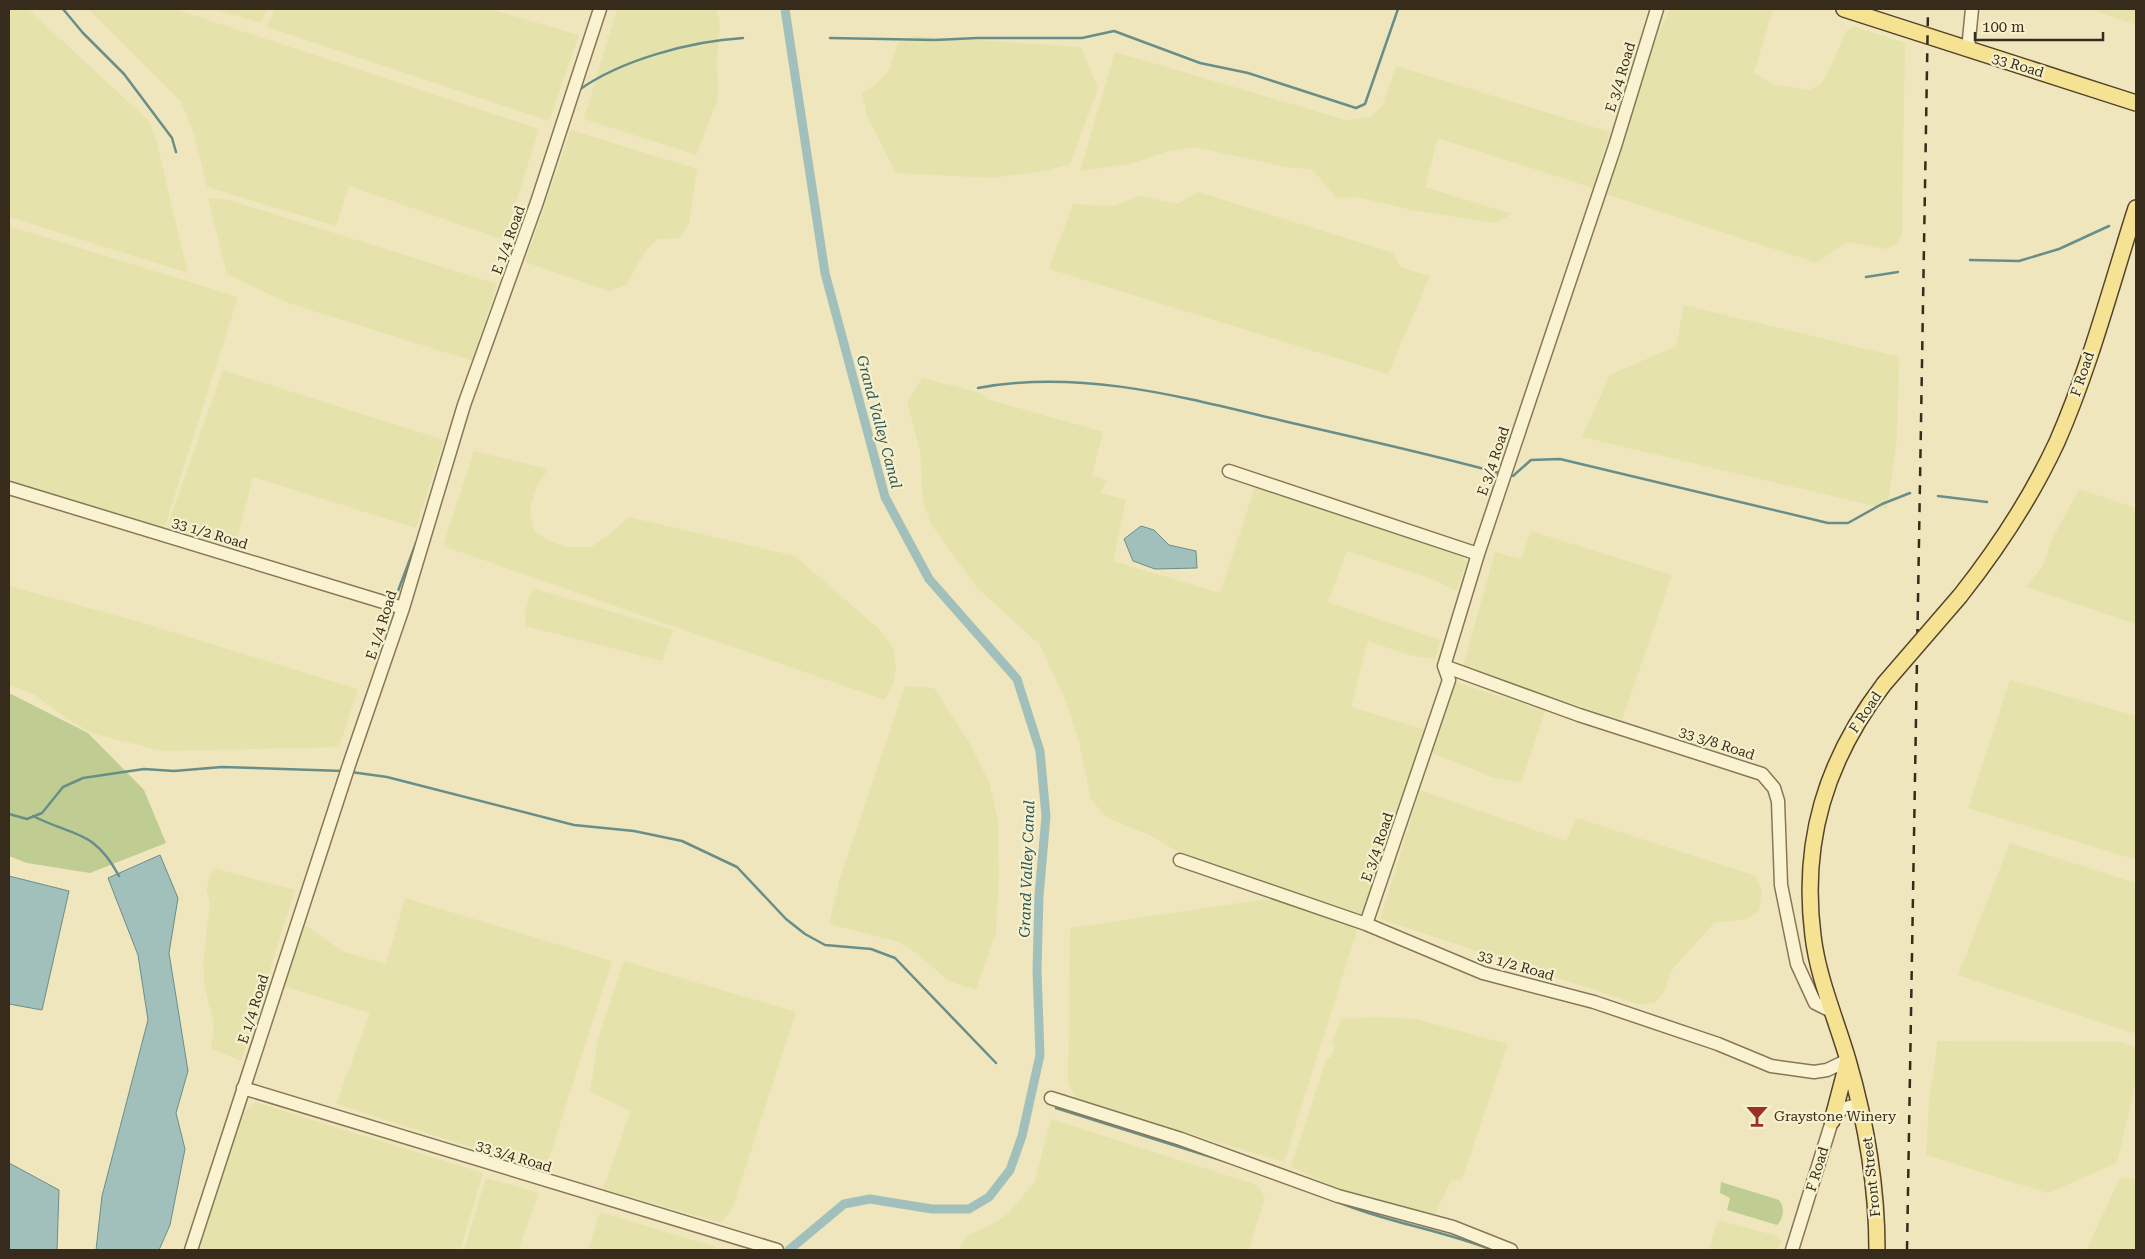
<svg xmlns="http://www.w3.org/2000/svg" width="2145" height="1259" viewBox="0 0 2145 1259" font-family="'Roboto Serif',serif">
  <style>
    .farmland { fill: #e5e3ab }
    .green { fill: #bfcd92 }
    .water { fill: #a1c0bb; stroke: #698e89 }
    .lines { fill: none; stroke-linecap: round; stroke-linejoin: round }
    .stream { stroke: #698e89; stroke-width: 2.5 }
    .canal { stroke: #a1c0bb; stroke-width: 9 }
    .minor-casing { stroke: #887756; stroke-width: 15 }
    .major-casing { stroke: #55442b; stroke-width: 18 }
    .minor { stroke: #faf3d1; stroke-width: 12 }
    .major { stroke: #f5e293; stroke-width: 15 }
    .rail { stroke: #372c1b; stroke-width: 2.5; stroke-dasharray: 9 9; stroke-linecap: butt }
    .major-bridge-casing { stroke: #55442b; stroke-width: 18; stroke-linecap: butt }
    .major-bridge { stroke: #f5e293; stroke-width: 15 }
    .labels { text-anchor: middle; stroke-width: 4.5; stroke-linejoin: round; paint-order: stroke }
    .street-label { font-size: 14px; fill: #372c1b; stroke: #f6f0cd }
    .poi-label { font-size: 14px; fill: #372c1b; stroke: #f6f0cd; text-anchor: start }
    .water-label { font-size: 15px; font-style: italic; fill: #2a5457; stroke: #f6f0cd }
  </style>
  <rect width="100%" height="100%" fill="#efe6be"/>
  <path class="farmland" d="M 9,9 L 28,9 L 148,120 L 156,140 L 188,273 L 9,217 Z
    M 88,9 L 175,9 L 539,129 L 504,240 L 349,186 L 336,226 L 207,187 L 194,134 L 181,102 Z
    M 213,9 L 267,9 L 261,23 Z
    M 274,9 L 490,9 L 579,35 L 549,121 L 267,27 Z
    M 617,9 L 717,9 L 720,24 L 717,57 L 718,99 L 696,155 L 584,119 Z
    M 1670,9 L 1773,9 L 1754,73 L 1773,84 L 1809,90 L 1821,84 L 1830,68 L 1847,30 L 1856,27 L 1905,43 L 1902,231 L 1898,244 L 1885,249 L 1846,242 L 1817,263 L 1606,194 L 1655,41 Z
    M 2089,9 L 2136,9 L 2136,25 Z
    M 915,36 L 1081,47 L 1098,88 L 1070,164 L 1044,171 L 992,178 L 896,173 L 868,118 L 862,93 L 877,83 L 889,70 L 898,43 Z
    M 1115,52 L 1346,120 L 1370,117 L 1382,106 L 1396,66 L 1610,132 L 1593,188 L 1438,138 L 1425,187 L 1512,214 L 1495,223 L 1411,210 L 1357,197 L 1336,198 L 1312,169 L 1290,168 L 1194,147 L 1166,152 L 1130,164 L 1080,171 Z
    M 571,130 L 697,169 L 689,224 L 679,238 L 659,239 L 647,249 L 638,263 L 627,285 L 609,291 L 525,262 Z
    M 1198,192 L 1394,253 L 1400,267 L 1430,276 L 1388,374 L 1049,269 L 1073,204 L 1113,206 L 1139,196 L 1178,204 Z
    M 208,198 L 229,200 L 497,284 L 473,361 L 288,303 L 227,274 Z
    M 9,226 L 238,297 L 164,529 L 9,480 Z
    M 1684,305 L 1899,357 L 1897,439 L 1887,509 L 1582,437 L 1610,375 L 1676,346 Z
    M 223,370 L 444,440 L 416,528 L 253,477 L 235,547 L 167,527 Z
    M 922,378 L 981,393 L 990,400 L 1103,432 L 1092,475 L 1106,480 L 1101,493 L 1126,500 L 1113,561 L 1220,593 L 1256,484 L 1457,553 L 1467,562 L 1456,591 L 1432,579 L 1347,551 L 1328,602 L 1441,640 L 1435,659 L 1409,655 L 1368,641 L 1351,707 L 1424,729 L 1365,915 L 1182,854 L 1149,835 L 1108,818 L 1091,800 L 1079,742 L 1067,704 L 1040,645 L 977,588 L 931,524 L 923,502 L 920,451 L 907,402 Z
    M 474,451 L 548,469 L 536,488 L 530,509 L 534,530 L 547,540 L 566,547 L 591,547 L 610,534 L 629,517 L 795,556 L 879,629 L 893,648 L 896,666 L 894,681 L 885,700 L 443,546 Z
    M 2079,489 L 2136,508 L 2136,624 L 2026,587 L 2043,565 L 2052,539 Z
    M 1531,531 L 1672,575 L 1622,720 L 1501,681 L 1463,666 L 1495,552 L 1521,559 Z
    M 9,586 L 140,622 L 358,689 L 339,747 L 162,751 L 94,734 L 67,719 L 34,694 L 9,685 Z
    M 533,588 L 673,630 L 662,661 L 526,626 L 525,611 Z
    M 2010,680 L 2136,716 L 2136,860 L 1968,808 Z
    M 1456,682 L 1545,711 L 1521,783 L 1492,777 L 1432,753 Z
    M 905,686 L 934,688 L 969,742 L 989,782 L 998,820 L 999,876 L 996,932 L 976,990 L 949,981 L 911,949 L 896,941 L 829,924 L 839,881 Z
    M 1420,790 L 1566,841 L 1577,818 L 1756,876 L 1762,892 L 1759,911 L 1747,919 L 1714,923 L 1671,971 L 1665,991 L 1655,1003 L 1640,1005 L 1380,919 Z
    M 2010,843 L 2136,883 L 2136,1034 L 1958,975 Z
    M 213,868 L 295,890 L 241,1061 L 211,1048 L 214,1025 L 205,988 L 203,964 L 210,902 L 206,890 Z
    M 405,898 L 612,961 L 545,1171 L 336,1104 L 370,1013 L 283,986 L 305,925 L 342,951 L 386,964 Z
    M 1279,899 L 1358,927 L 1284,1162 L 1076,1100 L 1068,1082 L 1070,928 L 1260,900 Z
    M 624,961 L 796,1012 L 732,1209 L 721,1223 L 603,1189 L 631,1111 L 590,1092 L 598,1039 Z
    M 1376,1017 L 1415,1019 L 1508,1044 L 1462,1179 L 1451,1181 L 1433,1218 L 1343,1191 L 1291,1167 L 1326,1060 L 1331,1057 L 1335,1045 L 1332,1042 L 1341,1019 Z
    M 1938,1041 L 2121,1042 L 2136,1047 L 2136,1082 L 2117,1163 L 2048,1193 L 1926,1155 L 1929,1099 Z
    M 255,1102 L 483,1173 L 460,1250 L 194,1250 L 241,1116 Z
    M 1051,1119 L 1257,1185 L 1265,1197 L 1249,1250 L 959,1250 L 963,1241 L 970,1234 L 991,1225 L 1009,1213 L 1035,1181 Z
    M 486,1178 L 539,1193 L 518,1250 L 464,1250 Z
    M 2120,1178 L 2136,1179 L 2136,1250 L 2086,1250 Z
    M 600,1212 L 716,1247 L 713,1250 L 588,1250 Z
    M 1720,1221 L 1778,1236 L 1781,1242 L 1777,1250 L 1709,1250 L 1716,1225 Z"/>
  <path class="green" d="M 9,693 L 88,733 L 144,790 L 166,843 L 90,873 L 27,863 L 9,856 Z
    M 1721,1182 L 1779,1200 C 1785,1207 1784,1218 1777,1225 L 1727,1210 L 1730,1198 L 1720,1193 Z"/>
  <path class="water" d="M 1141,526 L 1154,530 L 1169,545 L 1196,551 L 1197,568 L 1155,569 L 1133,561 L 1124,539 Z
    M 160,855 L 178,898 L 169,953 L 188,1071 L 176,1113 L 185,1149 L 170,1225 L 159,1250 L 96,1250 L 102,1196 L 148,1020 L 138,955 L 108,878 Z
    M 9,876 L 69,891 L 42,1010 L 9,1004 Z
    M 9,1163 L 59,1190 L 57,1250 L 9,1250 Z"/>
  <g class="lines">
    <path class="stream" d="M 63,9 L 83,33 L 124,74 L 172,138 L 176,152
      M 830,38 L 935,40 L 977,38 L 1082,38 L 1114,31 L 1200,63 L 1248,73 L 1356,108 L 1365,104 L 1398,9
      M 579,90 C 621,60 691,41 743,38
      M 1970,260 L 2019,261 L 2059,249 L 2109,226
      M 1866,277 L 1898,272
      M 978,388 C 1083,368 1190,399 1292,423 C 1361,439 1430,454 1499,473
      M 1513,476 L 1531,460 L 1560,459 L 1828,523 L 1848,523 L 1882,504 L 1910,493
      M 1938,496 L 1987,502
      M 398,591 L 416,543
      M 351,772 L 387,777 L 574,825 L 634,831 L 682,841 L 737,867 L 786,919 L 805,934 L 825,945 L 871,949 L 895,958 L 996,1063
      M 9,814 L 27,819 L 42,813 L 63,787 L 83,778 L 144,769 L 174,771 L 222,767 L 343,771
      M 33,816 C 74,837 94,829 119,876
      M 1056,1108 L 1227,1162
      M 1338,1202 C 1388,1223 1442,1230 1492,1250"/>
    <path class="canal" d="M 785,9 L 825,273 L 885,497 L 929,579 L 1017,679 L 1040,751 L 1046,816 L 1039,896 L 1037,970 L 1040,1055 L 1022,1136 L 1010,1170 L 989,1197 L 969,1209 L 932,1209 L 870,1199 L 844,1204 L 789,1250"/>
    <defs>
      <path id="minor" d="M 1968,49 L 1972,9
        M 1229,471 L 1478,554
        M 9,488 L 403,608
        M 1444,666 L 1579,715 L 1762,774 L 1774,788 L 1778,801 L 1781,885 L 1797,964 L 1815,1003 L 1833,1012
        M 1180,860 L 1366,924 L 1483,973 L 1594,1002 L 1718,1044 L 1771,1066 L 1814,1072 L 1827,1070 L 1848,1060
        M 1366,924 L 1449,680 L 1444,666 L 1478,554 L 1615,146 L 1657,9
        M 243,1088 L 777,1250
        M 1051,1098 L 1181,1139 L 1338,1196 L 1453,1227 L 1511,1250
        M 191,1250 L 350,762 L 403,608 L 464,405 L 537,202 L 600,9
        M 1792,1250 L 1832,1121 L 1842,1109 L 1860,1104"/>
      <path id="major" d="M 1844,9 L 2136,103
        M 1960,596 C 1998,548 2031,498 2057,442 C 2090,367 2111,286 2136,208
        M 1832,1121 L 1847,1064
        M 1877,1250 C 1877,1185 1866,1122 1848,1060 C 1836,1019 1818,978 1813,936 C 1801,841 1826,760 1884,684"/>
    </defs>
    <use href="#minor" class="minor-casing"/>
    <use href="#major" class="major-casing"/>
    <use href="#minor" class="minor"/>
    <use href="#major" class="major"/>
    <path class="rail" d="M 1907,1250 L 1928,9"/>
    <defs>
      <path id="major-bridge" d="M 1884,684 L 1960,596"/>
    </defs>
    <use href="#major-bridge" class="major-bridge-casing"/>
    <use href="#major-bridge" class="major-bridge"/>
  </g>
  <defs>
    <symbol id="bar-bare" viewBox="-9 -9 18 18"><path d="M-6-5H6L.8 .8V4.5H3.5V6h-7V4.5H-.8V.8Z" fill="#993124" stroke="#f6f0cd" stroke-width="2.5" paint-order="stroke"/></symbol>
  </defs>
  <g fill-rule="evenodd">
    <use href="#bar-bare" x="1741" y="1100" width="32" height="32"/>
  </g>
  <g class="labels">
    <g class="street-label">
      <text transform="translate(2018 65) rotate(17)" y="5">33 Road</text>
      <text transform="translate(1620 77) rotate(-73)" y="5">E 3/4 Road</text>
      <text transform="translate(508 240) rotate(-70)" y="5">E 1/4 Road</text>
      <text transform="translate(2082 374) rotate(-71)" y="5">F Road</text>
      <text transform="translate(1493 461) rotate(-71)" y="5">E 3/4 Road</text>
      <text transform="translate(210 533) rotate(17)" y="5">33 1/2 Road</text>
      <text transform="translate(381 625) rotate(-72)" y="5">E 1/4 Road</text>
      <text transform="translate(1865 712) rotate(-56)" y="5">F Road</text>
      <text transform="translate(1717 743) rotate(18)" y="5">33 3/8 Road</text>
      <text transform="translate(1377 847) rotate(-71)" y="5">E 3/4 Road</text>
      <text transform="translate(1516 965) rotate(16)" y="5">33 1/2 Road</text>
      <text transform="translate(253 1009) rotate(-72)" y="5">E 1/4 Road</text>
      <text transform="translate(514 1156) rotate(17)" y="5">33 3/4 Road</text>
      <text transform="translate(1817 1169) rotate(-73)" y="5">F Road</text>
      <text transform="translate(1871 1177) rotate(-96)" y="5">Front Street</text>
    </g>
    <g class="poi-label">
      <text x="1774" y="1121">Graystone Winery</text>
    </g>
    <g class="water-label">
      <text transform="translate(879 422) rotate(75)" y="5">Grand Valley Canal</text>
      <text transform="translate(1027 869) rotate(-88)" y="5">Grand Valley Canal</text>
    </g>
  </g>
  <rect width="2145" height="1259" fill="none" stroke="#372c1b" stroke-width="20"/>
  <path d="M1975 32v8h128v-8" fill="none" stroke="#372c1b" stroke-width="2.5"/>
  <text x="1982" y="32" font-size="15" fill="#372c1b" stroke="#f6f0cd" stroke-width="4" paint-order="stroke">100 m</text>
</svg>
